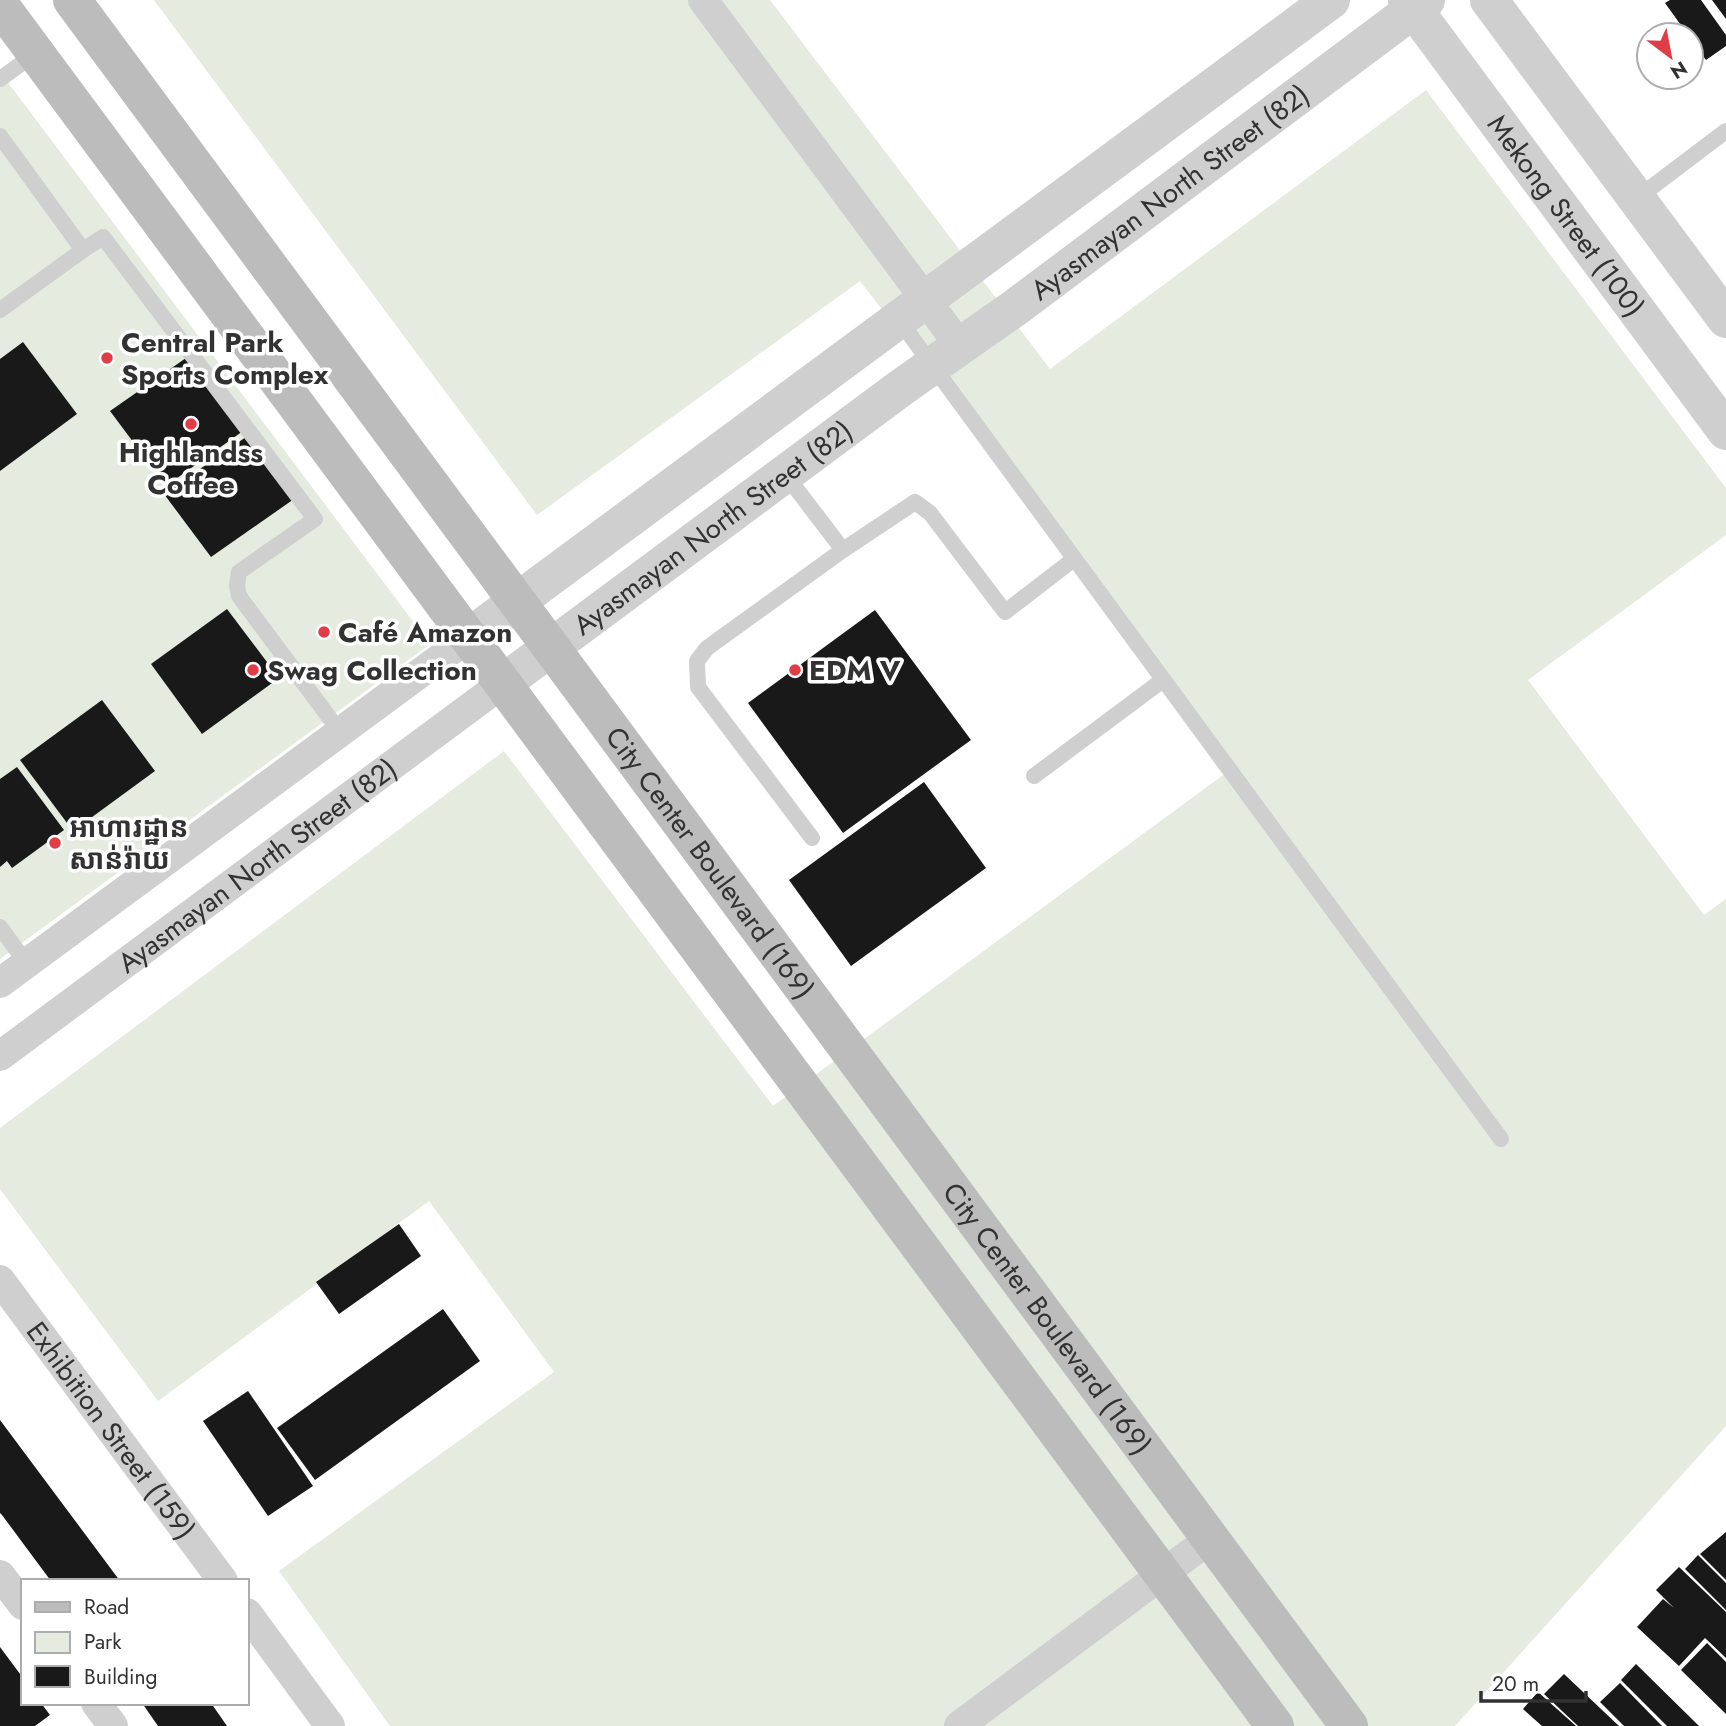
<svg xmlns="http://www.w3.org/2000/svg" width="1726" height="1726" viewBox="0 0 1726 1726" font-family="Jost,'Noto Sans Khmer',sans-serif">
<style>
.green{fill:#e5ebde}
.building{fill:#191919}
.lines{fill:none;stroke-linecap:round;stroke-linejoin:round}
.service{stroke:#cfcfcf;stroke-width:16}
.minor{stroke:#cfcfcf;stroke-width:30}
.tertiary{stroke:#cfcfcf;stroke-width:38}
.secondary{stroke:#bcbcbc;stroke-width:38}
.poi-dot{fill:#e03d47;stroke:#fff;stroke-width:2.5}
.labels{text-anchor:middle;stroke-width:7;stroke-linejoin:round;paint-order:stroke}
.street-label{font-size:28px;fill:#323232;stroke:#fff}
.poi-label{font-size:28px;font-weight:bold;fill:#323232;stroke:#fff;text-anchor:start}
</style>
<rect width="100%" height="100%" fill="#fff"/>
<!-- green -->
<g class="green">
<polygon points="154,0 770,0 1050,369 1426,90 1726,488 1726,535 1528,680 1704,915 1726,899 1726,1426 1455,1726 390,1726 279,1571 554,1372 429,1201 158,1401 0,1189 0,1128 504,751 773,1106 1234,767 860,281 537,515"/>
<polygon points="0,72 430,644 0,959"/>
</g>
<!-- building -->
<g class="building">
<polygon points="1670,0 1701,0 1726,35 1726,46 1706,60 1691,40 1691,35 1688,35 1665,3"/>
<polygon points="1712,0 1726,0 1726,19"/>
<polygon points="23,342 77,414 0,471 0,359"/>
<polygon points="186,358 243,431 166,486 110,411"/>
<polygon points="246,437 294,499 211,557 164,494"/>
<polygon points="227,609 279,678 202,734 151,664"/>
<polygon points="875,610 971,740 843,833 748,703"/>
<polygon points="102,700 155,771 73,831 20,760"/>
<polygon points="17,767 64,830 12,868 7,861 0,867 0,779"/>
<polygon points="924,782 986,868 851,966 789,880"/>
<polygon points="399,1224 421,1256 339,1314 316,1282"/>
<polygon points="443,1309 480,1361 315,1480 277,1428"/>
<polygon points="248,1391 313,1486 268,1516 203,1421"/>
<polygon points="0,1420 85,1534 120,1581 51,1581 2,1515 0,1513"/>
<polygon points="1726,1532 1726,1580 1700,1554"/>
<polygon points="1698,1555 1726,1583 1726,1610 1685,1569"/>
<polygon points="1679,1567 1726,1612 1726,1658 1705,1638 1679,1666 1637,1627 1663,1599 1674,1608 1656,1590"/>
<polygon points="1707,1643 1726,1662 1726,1714 1681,1670"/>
<polygon points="0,1647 23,1678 23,1703 41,1703 50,1715 35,1726 0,1726"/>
<polygon points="1636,1664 1699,1726 1667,1726 1621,1680"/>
<polygon points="1564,1674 1619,1726 1578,1726 1544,1694"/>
<polygon points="1620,1683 1662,1726 1624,1726 1600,1702"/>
<polygon points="1538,1692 1576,1726 1542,1726 1523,1709"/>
<polygon points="142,1703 211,1703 227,1726 158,1726"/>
</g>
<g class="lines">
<!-- service -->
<g class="service">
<polyline points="0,79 36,53"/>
<polyline points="0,136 83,250 0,310"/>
<polyline points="1636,199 1726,131"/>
<polyline points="83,250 103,237 315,519 239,572 237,586 239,596 340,732"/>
<polyline points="899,320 1501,1139"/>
<polyline points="785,474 843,550 707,648 697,661 698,687 812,838"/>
<polyline points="843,550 915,502 930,513 1005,612 1074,559"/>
<polyline points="1034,776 1163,680"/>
<polyline points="0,927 27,964"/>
</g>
<!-- minor -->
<g class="minor">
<polyline points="703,0 960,346"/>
<polyline points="0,983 469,637"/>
<path id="s1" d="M0,1056l503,-373"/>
<path id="s2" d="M0,1280l223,301"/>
<polyline points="0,1575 23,1605"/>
<polyline points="247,1613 330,1726"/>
<polyline points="96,1703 113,1726"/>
<polyline points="959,1726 1211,1538"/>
</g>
<!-- tertiary -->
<g class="tertiary">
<path id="s3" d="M1407,0l319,431"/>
<polyline points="1489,0 1726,319"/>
<polyline points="469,637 1331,0"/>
<path id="s4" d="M503,683l399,-296 114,-80 410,-307"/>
</g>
<!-- secondary -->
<g class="secondary">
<path id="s5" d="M72,0l1277,1726"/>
<polyline points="0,5 1275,1726"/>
</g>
</g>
<!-- markers -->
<g class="poi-dot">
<circle cx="107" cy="358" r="7"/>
<circle cx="191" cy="424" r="7"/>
<circle cx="324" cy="632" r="7"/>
<circle cx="253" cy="670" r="7"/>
<circle cx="795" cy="670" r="7"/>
<circle cx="55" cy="843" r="7"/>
</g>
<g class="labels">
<!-- street labels -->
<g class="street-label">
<text dy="10" stroke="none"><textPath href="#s4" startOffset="828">Ayasmayan North Street (82)</textPath></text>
<text dy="10" stroke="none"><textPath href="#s3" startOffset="268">Mekong Street (100)</textPath></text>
<text dy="10" stroke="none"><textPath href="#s4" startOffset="261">Ayasmayan North Street (82)</textPath></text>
<text dy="10" stroke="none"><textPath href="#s5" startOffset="1073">City Center Boulevard (169)</textPath></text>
<text dy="10" stroke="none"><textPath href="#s1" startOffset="320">Ayasmayan North Street (82)</textPath></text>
<text dy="10" stroke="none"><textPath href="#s5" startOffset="1640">City Center Boulevard (169)</textPath></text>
<text dy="10" stroke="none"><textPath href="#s2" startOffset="187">Exhibition Street (159)</textPath></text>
</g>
<!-- poi labels -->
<g class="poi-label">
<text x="121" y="352">Central Park<tspan x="121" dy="32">Sports Complex</tspan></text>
<text x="191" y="462" text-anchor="middle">Highlandss<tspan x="191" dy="32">Coffee</tspan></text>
<text x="338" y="642">Café Amazon</text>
<text x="267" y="680">Swag Collection</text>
<text x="809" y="680">EDM V</text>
<text x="69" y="837">អាហារដ្ឋាន<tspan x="69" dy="32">សាន់រ៉ាយ</tspan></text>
</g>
</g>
<!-- legend -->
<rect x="21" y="1579" width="228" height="126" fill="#ffffff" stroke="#adadad" stroke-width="2"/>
<rect x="35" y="1602" width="35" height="10" fill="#bcbcbc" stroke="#adadad" stroke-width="2"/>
<text x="84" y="1614" font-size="21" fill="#323232">Road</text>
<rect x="35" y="1632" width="35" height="21" fill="#e5ebde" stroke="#adadad" stroke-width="2"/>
<text x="84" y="1649" font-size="21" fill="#323232">Park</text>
<rect x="35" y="1666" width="35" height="21" fill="#191919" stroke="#adadad" stroke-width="2"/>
<text x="84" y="1684" font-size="21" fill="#323232">Building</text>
<!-- north arrow -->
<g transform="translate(1670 56) rotate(148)"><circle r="33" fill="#ffffff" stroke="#adadad" stroke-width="2"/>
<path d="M0-5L12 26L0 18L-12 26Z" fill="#e03d47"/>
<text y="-10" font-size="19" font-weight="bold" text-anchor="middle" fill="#323232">N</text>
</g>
<!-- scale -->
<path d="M1481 1691v10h105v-10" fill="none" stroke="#323232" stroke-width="3.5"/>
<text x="1492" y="1691" font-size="21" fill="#323232" stroke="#ffffff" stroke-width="5" paint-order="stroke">20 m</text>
</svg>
